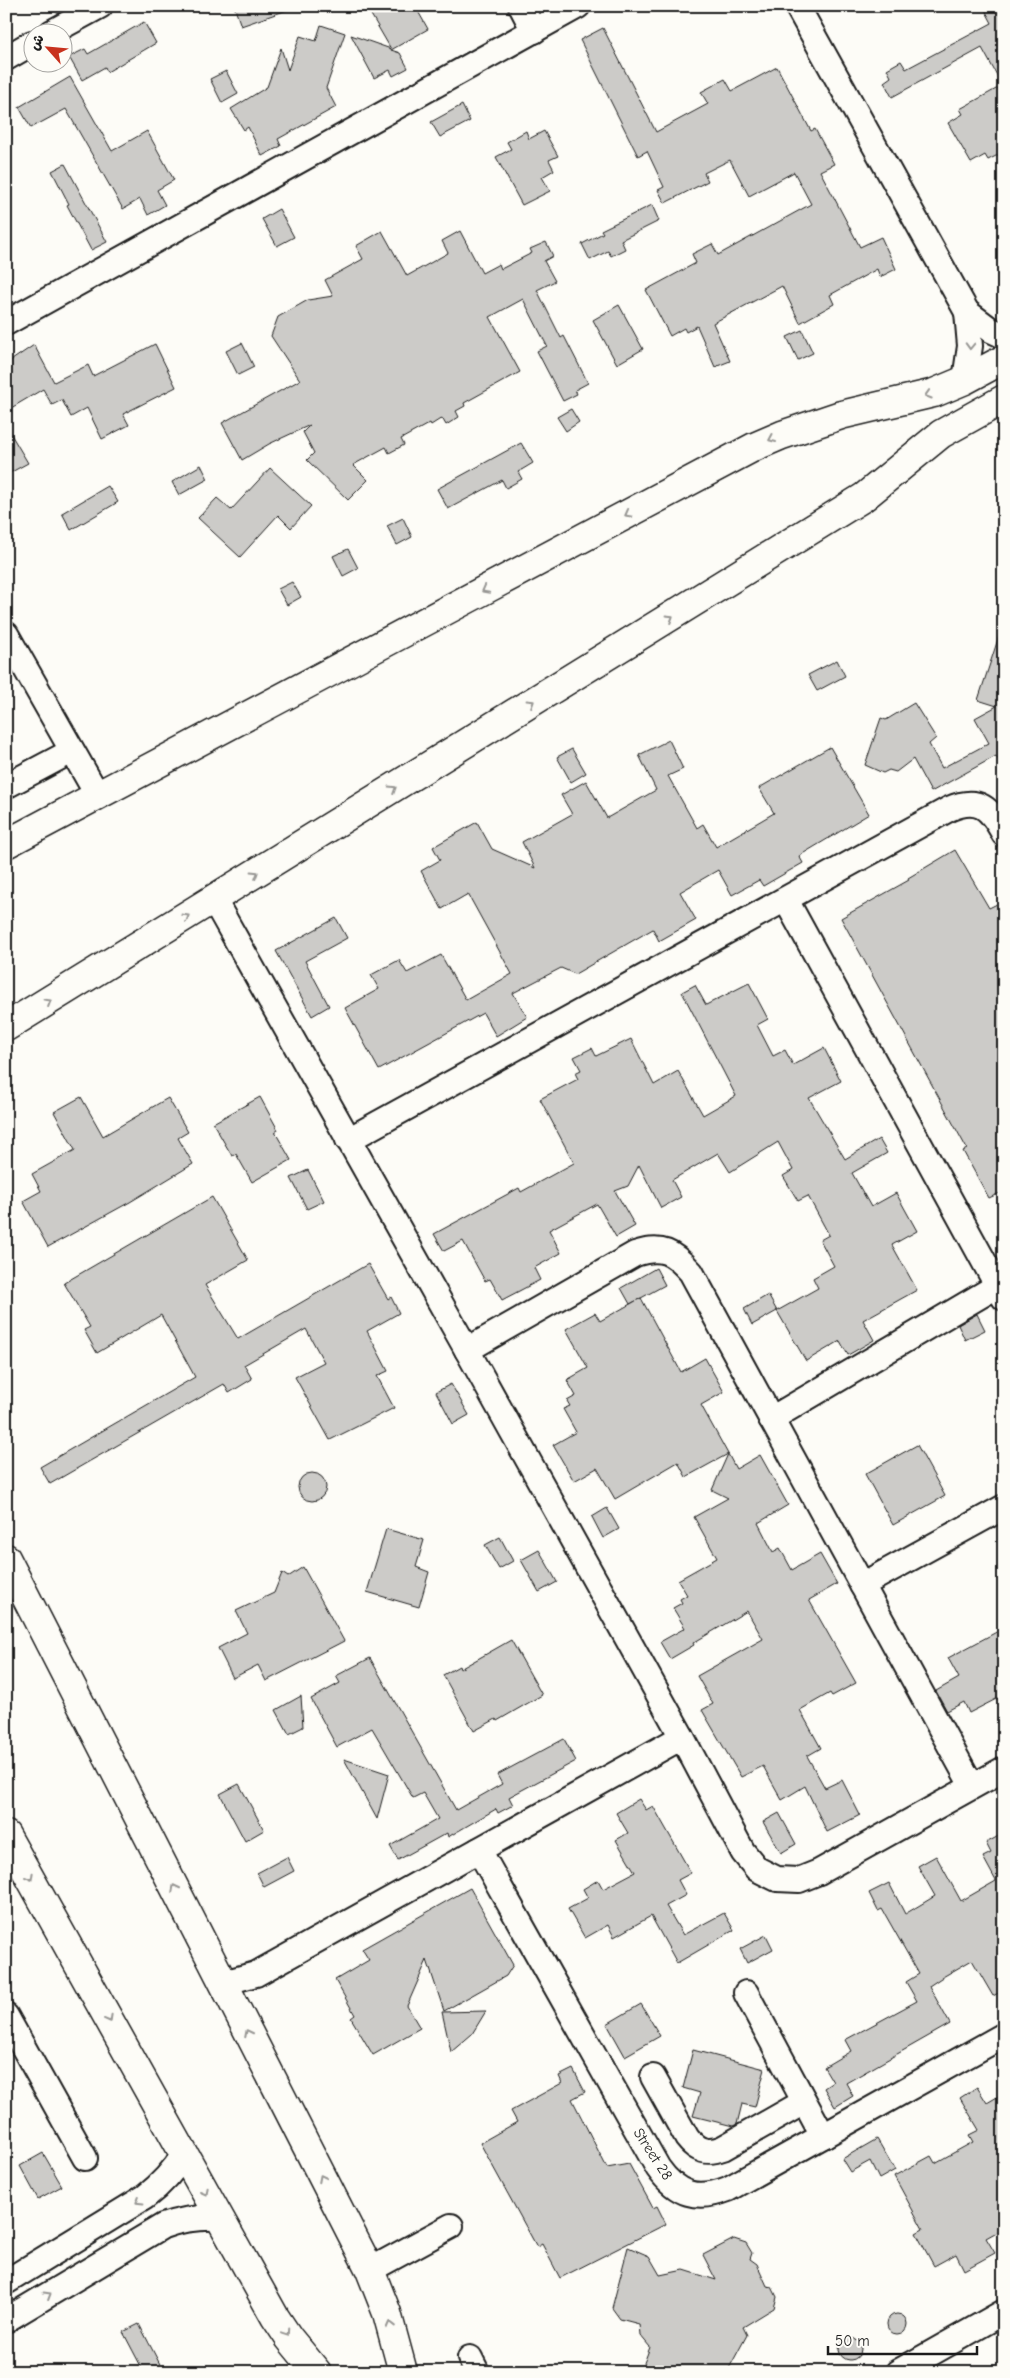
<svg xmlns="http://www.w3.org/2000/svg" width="1010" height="2378" viewBox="0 0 1010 2378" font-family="'Comic Neue','Playpen Sans Arabic',sans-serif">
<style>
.building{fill:#cccbc8;stroke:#1c1c1c}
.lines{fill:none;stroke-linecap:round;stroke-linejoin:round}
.minor-casing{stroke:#1c1c1c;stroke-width:28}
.major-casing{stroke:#1c1c1c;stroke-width:31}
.minor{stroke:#fdfcf7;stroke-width:24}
.major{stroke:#fdfcf7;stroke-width:28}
.oneway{stroke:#989794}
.labels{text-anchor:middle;stroke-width:4;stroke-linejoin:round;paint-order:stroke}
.street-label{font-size:15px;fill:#1c1c1c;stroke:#fdfcf7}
</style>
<rect width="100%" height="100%" fill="#fdfcf7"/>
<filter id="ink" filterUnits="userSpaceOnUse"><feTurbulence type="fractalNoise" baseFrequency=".02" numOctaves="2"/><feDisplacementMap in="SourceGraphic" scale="10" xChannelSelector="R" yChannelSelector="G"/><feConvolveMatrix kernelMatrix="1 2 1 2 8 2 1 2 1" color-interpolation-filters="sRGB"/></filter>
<g filter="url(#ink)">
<!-- building -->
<g class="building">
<polygon points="234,6 289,6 290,9 241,26"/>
<polygon points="366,6 415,6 428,29 391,50 400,53 408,68 393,76 390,70 374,78 351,35 391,49"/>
<polygon points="983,6 1004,6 1004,88 982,48 892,97 884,82 891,77 887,69 901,61 906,69 992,23"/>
<polygon points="144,22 156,43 107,72 105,67 82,80 69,57 85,49 88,54"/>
<polygon points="321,25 345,33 326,88 336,107 278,139 281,146 262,156 248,127 244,130 231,109 267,87 281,48 288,70 300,36 316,41"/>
<polygon points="603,28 656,132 708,104 701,92 725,79 732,91 777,67 811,131 815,129 834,164 820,171 860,247 881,237 896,269 880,277 877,269 830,295 834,304 800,323 782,286 713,323 730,361 715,367 697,326 686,332 684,328 670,336 646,290 696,263 692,254 712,244 718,255 811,204 794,172 749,196 730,160 704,173 708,181 665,203 658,190 664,187 647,151 638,156 580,40"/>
<polygon points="226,71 238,94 222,103 210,79"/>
<polygon points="70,77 112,151 147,131 174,180 157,190 165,205 148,215 140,199 123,209 66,109 31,128 19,107"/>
<polygon points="998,88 1004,99 1004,152 988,160 985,155 971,163 948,123 963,114 960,109"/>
<polygon points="462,105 470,121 440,137 431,122"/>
<polygon points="526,131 529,139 544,131 558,156 549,160 554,170 542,177 550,191 522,205 496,157 511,149 507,142"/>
<polygon points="65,164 107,242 91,250 67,205 69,204 52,171"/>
<polygon points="652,205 659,221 621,240 625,249 611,256 608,251 590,260 582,244 603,233 601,230"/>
<polygon points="279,209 294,237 277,246 262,219"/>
<polygon points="382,231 407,276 448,253 442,241 460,231 482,273 499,264 501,269 532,253 530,249 546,242 553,256 544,261 555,281 537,290 561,338 564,336 588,383 575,390 577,394 563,401 537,351 547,346 523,299 490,317 520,372 464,403 465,406 456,411 459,417 446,425 442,418 431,425 430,423 401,439 404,445 389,453 386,447 353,465 368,480 348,500 307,460 314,453 303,432 310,425 269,444 242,460 222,423 300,380 271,336 278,317 308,300 333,296 325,280 363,259 356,246"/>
<polygon points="619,305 643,349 617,364 593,320"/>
<polygon points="802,330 813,353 798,360 787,337"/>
<polygon points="242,343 254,367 238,375 226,351"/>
<polygon points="155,344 176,387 123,414 129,425 102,439 87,408 71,417 62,400 52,405 43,389 6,411 6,364 34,345 54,382 88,365 93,376"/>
<polygon points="571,409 579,422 566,431 557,417"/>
<polygon points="6,426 28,463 6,475"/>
<polygon points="521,443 533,463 518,472 522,479 506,488 502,480 448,509 437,489"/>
<polygon points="201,465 208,479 179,495 172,482"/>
<polygon points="270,468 311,506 291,528 278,515 240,557 198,518 217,498 231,510"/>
<polygon points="108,486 118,502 71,530 62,513"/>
<polygon points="403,518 412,537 397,545 387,526"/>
<polygon points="348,549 358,568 343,576 333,556"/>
<polygon points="292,582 301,597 287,605 278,589"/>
<polygon points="1001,630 1004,630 1004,770 996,756 931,792 913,759 896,772 889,770 883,773 865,765 881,718 886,720 914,703 936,738 929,744 942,768 989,743 975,718 997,706 978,700"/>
<polygon points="837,660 845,676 817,691 808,675"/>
<polygon points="669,740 683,769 668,776 697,828 703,824 716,847 774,813 759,788 830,747 869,814 799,856 803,863 763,886 759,880 732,895 718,870 680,892 696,920 659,941 653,929 575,974 561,968 513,993 527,1017 496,1036 483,1013 379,1070 345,1008 379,989 371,975 399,960 407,973 441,955 466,1000 512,974 468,894 442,909 421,871 440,860 433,847 477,822 492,849 535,868 522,842 572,814 561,795 586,781 607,818 656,790 639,755"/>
<polygon points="572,749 586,773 571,782 557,757"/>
<polygon points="955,850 989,908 999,903 1004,911 1004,1191 989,1198 963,1151 967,1149 841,918 909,880 908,878"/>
<polygon points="336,918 347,938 305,961 329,1006 312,1016 276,951"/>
<polygon points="749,983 768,1019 757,1025 773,1056 785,1050 793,1065 824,1048 841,1081 809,1098 845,1159 879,1139 887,1153 852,1173 871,1207 896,1193 917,1231 892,1245 917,1290 863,1320 874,1340 848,1355 840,1341 806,1361 777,1311 818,1288 813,1278 834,1266 820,1240 829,1235 808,1196 798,1201 783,1176 793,1170 778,1142 730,1172 718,1153 672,1180 681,1197 661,1208 639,1165 628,1186 615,1191 635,1226 616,1237 597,1204 549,1230 561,1253 534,1268 540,1280 502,1300 490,1279 485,1281 463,1241 444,1251 434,1234 519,1188 521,1192 574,1163 540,1099 578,1079 575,1073 581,1070 574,1057 592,1048 596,1056 631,1039 654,1085 678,1071 703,1115 736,1096 682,992 695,985 706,1005"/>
<polygon points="81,1097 103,1136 168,1098 188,1132 178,1138 193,1164 130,1202 48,1247 23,1201 41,1191 32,1174 75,1150 54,1112"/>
<polygon points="260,1097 278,1130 275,1132 291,1160 252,1182 236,1154 232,1156 213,1123"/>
<polygon points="308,1170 324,1201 307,1209 291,1178"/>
<polygon points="212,1197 248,1260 205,1285 238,1339 368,1264 388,1299 391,1297 399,1313 367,1331 388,1371 377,1376 394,1408 330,1440 295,1377 324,1362 306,1329 244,1365 252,1379 229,1393 224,1384 50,1484 40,1467 195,1377 161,1315 97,1353 84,1330 90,1327 64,1283"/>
<polygon points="656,1268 665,1285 630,1304 621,1288"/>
<polygon points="768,1295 777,1311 752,1325 744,1309"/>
<polygon points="641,1298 681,1372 705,1358 724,1392 701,1405 728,1454 686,1477 678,1462 615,1499 597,1468 574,1481 553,1445 576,1432 563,1409 570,1406 567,1401 576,1396 567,1380 588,1368 566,1329 595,1313 600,1321"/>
<polygon points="977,1314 985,1330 965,1340 958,1325"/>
<polygon points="451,1384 469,1415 453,1424 436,1392"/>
<polygon points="917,1445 945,1496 893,1525 865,1474"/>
<polygon points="728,1454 736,1469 760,1455 788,1505 758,1523 773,1552 780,1548 792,1570 820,1554 837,1584 809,1600 856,1683 832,1696 830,1693 800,1710 821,1748 807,1756 825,1788 842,1780 860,1815 827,1832 805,1786 782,1800 763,1766 741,1777 702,1710 713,1704 697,1676 763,1639 747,1611 693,1643 694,1645 670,1659 660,1642 685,1628 673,1608 682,1603 680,1599 687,1595 678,1580 717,1558 694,1517 728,1498 712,1490"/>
<circle cx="312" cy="1487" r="14"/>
<polygon points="607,1508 619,1529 603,1538 592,1517"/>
<polygon points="386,1529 424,1540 416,1567 429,1572 419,1607 367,1592"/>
<polygon points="500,1537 513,1561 499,1569 485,1545"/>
<polygon points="539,1550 557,1582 539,1592 521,1560"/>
<polygon points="303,1567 344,1641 266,1681 258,1665 233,1678 218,1648 247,1633 236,1611 274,1593 282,1573 288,1577"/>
<polygon points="1004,1628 1004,1695 969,1713 964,1702 947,1711 936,1691 959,1678 948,1658"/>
<polygon points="511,1640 542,1695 497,1721 496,1719 474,1731 443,1675 459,1666 460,1669"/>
<polygon points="370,1658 456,1810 502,1784 497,1775 564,1739 576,1761 509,1797 513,1805 498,1813 496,1809 448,1837 447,1833 398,1860 390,1846 438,1819 423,1793 413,1798 372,1728 337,1747 311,1699 340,1683 336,1676"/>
<polygon points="301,1696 303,1727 289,1734 276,1710"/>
<polygon points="344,1759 389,1774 377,1819"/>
<polygon points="239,1784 264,1830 245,1841 220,1794"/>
<polygon points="639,1799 646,1810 653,1806 691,1873 678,1880 686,1895 666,1906 683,1935 724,1913 734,1930 677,1963 651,1916 614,1937 608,1925 585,1938 568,1909 588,1898 583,1889 598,1880 603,1889 635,1872 616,1840 628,1833 616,1813"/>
<polygon points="779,1813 796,1844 781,1853 763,1822"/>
<polygon points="1004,1833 1004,1990 993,1996 972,1960 941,1978 929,1986 950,2024 846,2083 853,2096 835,2107 824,2088 833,2082 824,2067 851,2051 845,2040 917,2001 906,1982 919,1974 882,1909 878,1911 869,1893 889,1883 905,1914 935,1896 918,1866 936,1856 961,1901 996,1881 983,1857 991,1853 986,1843"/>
<polygon points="287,1857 294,1871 264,1887 257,1873"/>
<polygon points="470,1888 513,1965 506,1976 444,2011 427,1960 407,2006 420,2028 373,2055 351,2018 355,2015 335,1980 369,1960 362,1949"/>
<polygon points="766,1935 773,1949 747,1963 740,1949"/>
<polygon points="641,2004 660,2036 625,2056 607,2024"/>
<polygon points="486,2011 472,2034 451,2052 442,2012"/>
<polygon points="693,2050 765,2069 755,2107 742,2104 737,2124 733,2126 693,2116 700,2093 683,2088"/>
<polygon points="573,2069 585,2092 572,2099 607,2168 629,2164 653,2208 657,2206 666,2224 560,2278 542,2244 537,2247 480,2143 517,2122 511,2111 562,2083 559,2076"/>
<polygon points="977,2087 987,2103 1004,2093 1004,2228 986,2238 995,2253 964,2270 956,2254 934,2266 916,2233 923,2229 894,2176 931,2156 935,2163 973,2142 969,2135 979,2130 960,2098"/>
<polygon points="877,2139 895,2170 879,2179 870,2161 850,2172 842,2159"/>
<polygon points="43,2153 62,2186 38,2199 20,2166"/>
<polygon points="734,2239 746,2243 752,2253 750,2259 757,2264 767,2286 772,2287 777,2297 774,2308 743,2327 747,2335 727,2372 648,2372 644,2363 650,2347 640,2335 639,2324 620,2319 612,2308 628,2247 649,2256 660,2275 684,2270 716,2280 703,2255"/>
<circle cx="897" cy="2324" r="10"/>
<polygon points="139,2324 164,2372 144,2372 123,2332"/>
<circle cx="850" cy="2349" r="11"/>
</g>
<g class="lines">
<defs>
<g id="minor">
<polyline points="521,6 534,31"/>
<polyline points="797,6 967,312 991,330 1004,336"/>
<polyline points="52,32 100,6"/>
<polyline points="6,58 32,43"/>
<polyline points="6,323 578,6"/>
<polyline points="965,380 970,346 967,312"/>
<polyline points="6,634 98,796"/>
<polyline points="6,786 72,751"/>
<polyline points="214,900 467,1350 682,1737 743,1852 757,1869 777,1879 799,1880 819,1872 1004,1769"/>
<polyline points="786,900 1004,1298"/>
<path d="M348,1140l601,-331c30,-13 41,-1 55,25"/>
<path d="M467,1350l168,-96c27,-9 38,-2 56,18l281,514"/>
<polyline points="771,1419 997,1286"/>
<polyline points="862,1585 1004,1507"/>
<path d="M479,1850l179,318c19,27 39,33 70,21l276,-154"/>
<polyline points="223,1983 256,1974 682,1737"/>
<polyline points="746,1993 823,2136"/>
<polyline points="6,2016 85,2158"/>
<path d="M653,2077l34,61c10,13 20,16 36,10l81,-46"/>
<polyline points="370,2270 451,2226"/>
<path d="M6,2282l139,-85c17,-13 28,-25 39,-43"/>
<path d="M6,2320l157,-94c19,-7 36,-9 57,-8"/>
<polyline points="470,2358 477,2372"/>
<polyline points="898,2372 1004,2312"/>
</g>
<g id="major">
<polyline points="6,844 754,447 782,435 841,415 934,393 965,380 1004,359"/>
<polyline points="6,1027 864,497 941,434 1004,399"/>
<polyline points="6,1558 370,2270 387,2313 403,2372"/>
<polyline points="6,1835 275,2317 289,2338 317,2372"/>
</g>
</defs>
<!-- minor casing -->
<use href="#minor" class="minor-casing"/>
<!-- major casing -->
<use href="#major" class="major-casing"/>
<!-- minor -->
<use href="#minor" class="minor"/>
<!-- major -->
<use href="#major" class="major"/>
</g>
<!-- one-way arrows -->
<defs><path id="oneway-chevron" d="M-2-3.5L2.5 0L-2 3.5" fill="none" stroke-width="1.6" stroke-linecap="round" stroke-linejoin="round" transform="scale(1.25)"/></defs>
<g class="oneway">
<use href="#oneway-chevron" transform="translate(970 346) rotate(92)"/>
<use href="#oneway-chevron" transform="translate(928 395) rotate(163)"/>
<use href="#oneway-chevron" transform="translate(772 439) rotate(156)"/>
<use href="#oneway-chevron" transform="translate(628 514) rotate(152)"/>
<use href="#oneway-chevron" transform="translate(485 590) rotate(152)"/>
<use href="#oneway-chevron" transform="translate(670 618) rotate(-32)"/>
<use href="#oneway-chevron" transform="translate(531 703) rotate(-32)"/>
<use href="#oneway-chevron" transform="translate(393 789) rotate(-32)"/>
<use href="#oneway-chevron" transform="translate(255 874) rotate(-32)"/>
<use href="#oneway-chevron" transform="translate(186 917) rotate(-31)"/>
<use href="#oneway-chevron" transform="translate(48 1002) rotate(-31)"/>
<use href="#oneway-chevron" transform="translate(30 1877) rotate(61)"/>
<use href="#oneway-chevron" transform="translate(175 1888) rotate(-117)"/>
<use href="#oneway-chevron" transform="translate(109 2019) rotate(61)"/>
<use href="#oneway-chevron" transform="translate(248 2033) rotate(-117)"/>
<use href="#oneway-chevron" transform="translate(322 2178) rotate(-117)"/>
<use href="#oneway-chevron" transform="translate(205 2192) rotate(61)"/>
<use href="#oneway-chevron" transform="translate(139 2201) rotate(148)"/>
<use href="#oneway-chevron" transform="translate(48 2295) rotate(-31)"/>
<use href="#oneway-chevron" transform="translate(390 2325) rotate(-104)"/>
<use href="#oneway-chevron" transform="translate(286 2333) rotate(56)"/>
</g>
</g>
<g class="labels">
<!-- street labels -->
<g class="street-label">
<text transform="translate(653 2154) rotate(57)" y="5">Street 28</text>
</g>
</g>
<!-- margin -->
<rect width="1010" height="2378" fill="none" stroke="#fdfcf7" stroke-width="25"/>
<rect x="12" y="12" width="985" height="2353" fill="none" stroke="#1c1c1c" stroke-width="2" filter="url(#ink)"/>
<!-- north arrow -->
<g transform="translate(48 48) rotate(297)"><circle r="24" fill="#fdfcf7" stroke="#a3a29f"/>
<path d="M0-4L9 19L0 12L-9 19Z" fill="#c8321e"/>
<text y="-8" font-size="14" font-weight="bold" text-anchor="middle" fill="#1c1c1c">ش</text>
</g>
<!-- scale -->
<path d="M828 2346v8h149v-8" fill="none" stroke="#1c1c1c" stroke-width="2.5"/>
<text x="835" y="2346" font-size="15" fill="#1c1c1c" stroke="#fdfcf7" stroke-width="4" paint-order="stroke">50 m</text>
</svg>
